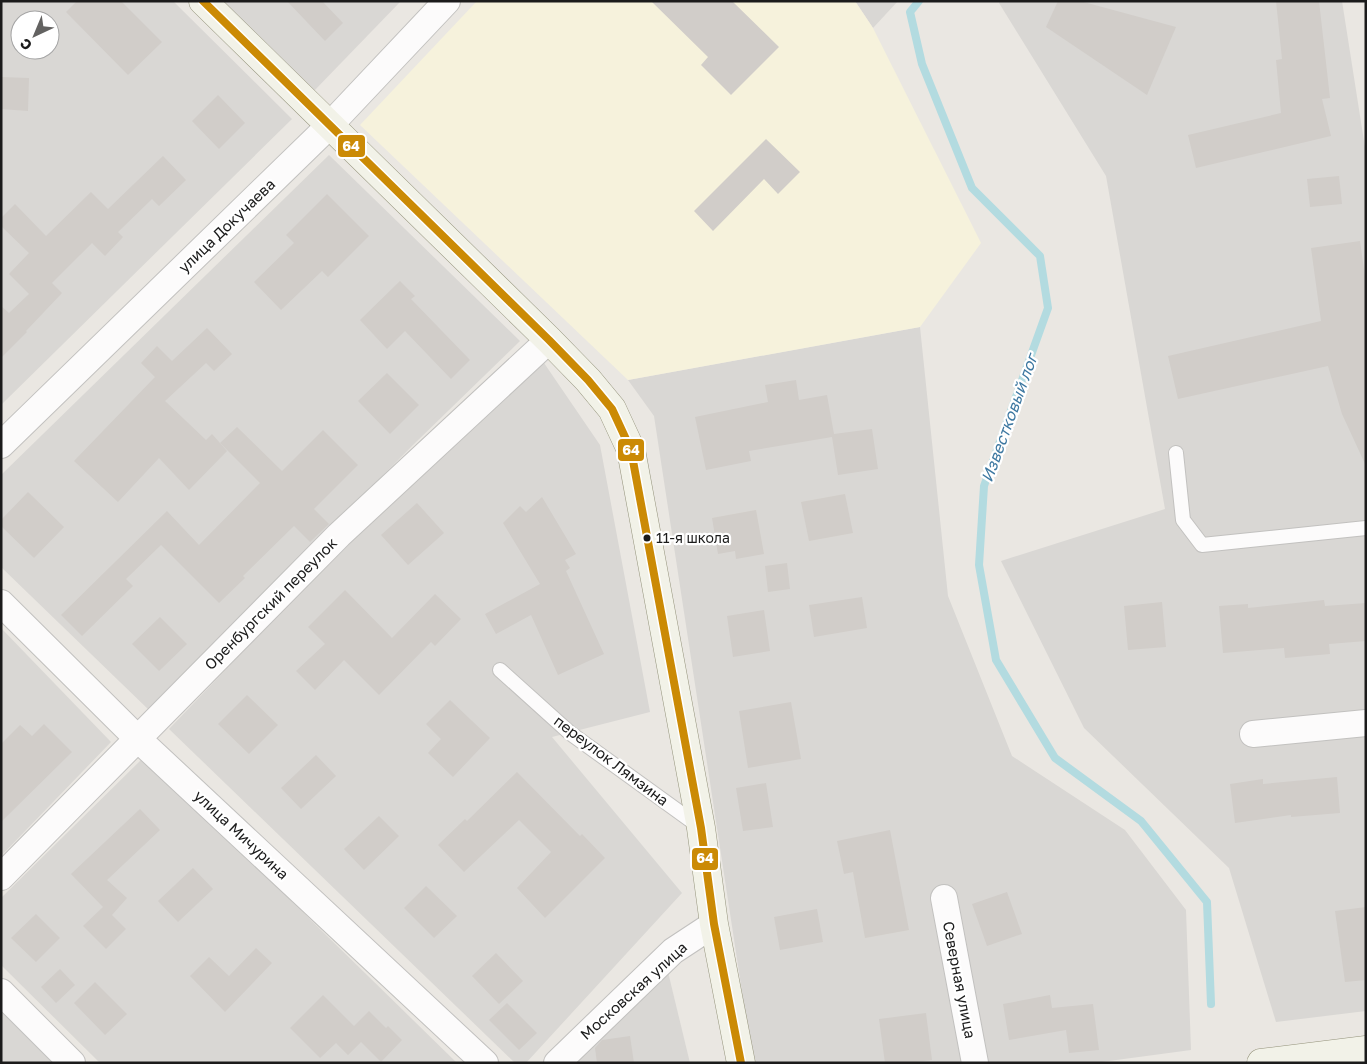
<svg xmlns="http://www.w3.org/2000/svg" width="1367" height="1064" viewBox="0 0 1367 1064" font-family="'Golos Text',sans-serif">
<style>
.residential{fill:#d9d7d4;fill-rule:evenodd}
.education{fill:#f6f2dc}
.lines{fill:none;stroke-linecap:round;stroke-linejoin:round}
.stream{stroke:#b3dbe0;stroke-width:8}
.building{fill:#d1cdc9}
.lane-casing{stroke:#c2c1bf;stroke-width:16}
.street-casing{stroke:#c2c1bf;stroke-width:28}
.secondary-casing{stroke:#94937b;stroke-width:29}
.lane{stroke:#fcfbfb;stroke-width:14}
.street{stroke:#fcfbfb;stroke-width:26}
.secondary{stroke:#f2f2e8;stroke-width:28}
.bus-1-casing{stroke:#fff;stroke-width:11}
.bus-1{stroke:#cb8a05;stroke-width:8}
.bus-dot{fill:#1b1b1b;stroke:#fff;stroke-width:2}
.labels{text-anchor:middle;stroke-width:4.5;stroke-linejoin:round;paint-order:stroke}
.bus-label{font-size:14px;fill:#1b1b1b;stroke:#fff;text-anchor:start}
.street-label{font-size:15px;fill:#1b1b1b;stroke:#fff}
.water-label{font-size:16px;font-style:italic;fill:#3d78a1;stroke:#fff}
.line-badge{stroke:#fff;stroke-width:2}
.badge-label{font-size:14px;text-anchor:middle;font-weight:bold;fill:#fff}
</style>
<rect width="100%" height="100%" fill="#eae7e2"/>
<!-- residential -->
<g class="residential">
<path d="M1,1h172l119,118 -291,286zM20,20h30v30h-30z"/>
<polygon points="222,1 401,1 313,92"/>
<polygon points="855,1 898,1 873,28"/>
<polygon points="1000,1 1342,1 1366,154 1366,1011 1276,1022 1229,868 1084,728 1001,561 1165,509 1106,176 999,3"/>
<polygon points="329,155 520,341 413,445 150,711 1,567 1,475"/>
<polygon points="920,327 948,596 1012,756 1125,830 1186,910 1191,1050 1094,1063 757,1063 752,1057 654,416 628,380"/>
<polygon points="544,363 600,445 650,712 552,737 682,893 526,1063 515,1063 169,729 345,545"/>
<polygon points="1,628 111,742 1,856"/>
<polygon points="144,757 457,1063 100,1063 1,965 1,898"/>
<polygon points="668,972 690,1063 569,1063"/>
<polygon points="1,1002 63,1063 1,1063"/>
</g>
<!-- education -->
<polygon class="education" points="477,1 855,1 873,28 981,243 920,327 628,380 360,125"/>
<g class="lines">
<!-- stream -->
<polyline class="stream" points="919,1 910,12 922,64 972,188 1040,256 1048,308 984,486 979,565 996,660 1055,758 1141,821 1207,902 1211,1004"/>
</g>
<!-- building -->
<g class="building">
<polygon points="77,1 121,1 162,42 128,75 66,12"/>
<polygon points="287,1 322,1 343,23 325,41"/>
<polygon points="651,1 732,1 779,47 731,95 701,65 708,57"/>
<polygon points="1058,1 1080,1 1176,27 1147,95 1046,27"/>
<polygon points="1276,1 1319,1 1330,98 1322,99 1331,136 1196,168 1188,135 1281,113 1276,60 1282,59"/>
<polygon points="1,77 29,78 28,111 1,109"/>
<polygon points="218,95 245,123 219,149 192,121"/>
<polygon points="766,139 800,172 778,194 764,179 713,231 694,211"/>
<polygon points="163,156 186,180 159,206 152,199 118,232 123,237 105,256 92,243 52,283 62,293 26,331 27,332 1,358 1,306 9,313 29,294 9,274 29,253 1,226 1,218 15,204 46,236 91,192 108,209"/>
<polygon points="1339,176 1342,204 1310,207 1307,179"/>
<polygon points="327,194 369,236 328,277 322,271 281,310 254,282 294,243 286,235"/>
<polygon points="1360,241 1366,284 1366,466 1342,414 1328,366 1178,399 1168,356 1321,321 1311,248"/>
<polygon points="400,281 415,296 411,299 470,360 451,379 405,331 387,349 360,320"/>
<polygon points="207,328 232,354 214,371 206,363 165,401 206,440 212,434 227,451 189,490 159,458 118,502 74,461 155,377 141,363 157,346 172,361"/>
<polygon points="387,373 419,405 390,434 358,401"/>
<polygon points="796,380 799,400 827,395 834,434 872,429 878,469 838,475 832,437 749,451 751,461 706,470 695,417 768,402 765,385"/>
<polygon points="237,427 282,471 323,430 358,465 314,509 329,524 310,542 294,526 243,576 245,578 219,603 161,545 126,579 133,586 82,636 61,615 167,511 199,545 260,483 220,443"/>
<polygon points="28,492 64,527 34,558 1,526 1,520"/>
<polygon points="845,494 853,533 809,541 801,502"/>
<polygon points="542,497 576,554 565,560 570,568 566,571 604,654 558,675 531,615 496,634 485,614 540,584 503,523 520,506 526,512"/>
<polygon points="417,503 444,533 408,565 381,535"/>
<polygon points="756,510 764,554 736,559 735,551 718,554 712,518"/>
<polygon points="787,563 790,589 768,592 765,566"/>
<polygon points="345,590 392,638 435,594 461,619 435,646 431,642 379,695 344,660 315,690 296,671 325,644 308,627"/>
<polygon points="862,597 867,628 814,637 809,605"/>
<polygon points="1324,600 1325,606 1366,603 1366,641 1329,644 1330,654 1285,658 1284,648 1223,653 1219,606 1248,604 1248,608"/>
<polygon points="1162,602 1166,647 1128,650 1124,606"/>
<polygon points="764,610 770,651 733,657 727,616"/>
<polygon points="160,617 187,644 159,671 132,644"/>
<polygon points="247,695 278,725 249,754 218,724"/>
<polygon points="450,700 490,738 453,777 428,753 441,739 426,724"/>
<polygon points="791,702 801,759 748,768 739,711"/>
<polygon points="44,724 72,752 1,822 1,744 20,725 32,736"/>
<polygon points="316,755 336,776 301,809 281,788"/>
<polygon points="517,772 580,836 582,834 605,858 545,918 517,888 551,852 519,820 464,872 438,845 465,819 467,821"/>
<polygon points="1337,777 1340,813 1291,817 1291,815 1235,823 1230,784 1263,779 1263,784"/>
<polygon points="766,783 773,827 743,831 736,788"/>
<polygon points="140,809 160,830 107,880 127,898 112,915 126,929 106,949 83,926 103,907 71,874"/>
<polygon points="379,816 399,836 364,870 344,849"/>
<polygon points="890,830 909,930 865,938 853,872 844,874 837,841"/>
<polygon points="193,868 213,889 178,922 158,901"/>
<polygon points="426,886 457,916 434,938 404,908"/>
<polygon points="1007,892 1022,934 987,946 972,904"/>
<polygon points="1366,907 1366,980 1345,982 1335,911"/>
<polygon points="817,909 823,942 780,950 774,917"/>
<polygon points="36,914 60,938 36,962 11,938"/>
<polygon points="256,948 272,963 225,1012 190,976 209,957 229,976"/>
<polygon points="496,953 523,981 499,1004 472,976"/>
<polygon points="60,969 75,985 56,1003 41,987"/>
<polygon points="95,982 127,1014 105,1035 74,1003"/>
<polygon points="323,995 354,1026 369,1011 386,1028 388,1026 402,1040 381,1062 361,1042 348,1055 336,1043 320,1058 290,1028"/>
<polygon points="1050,995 1052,1008 1093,1004 1099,1050 1069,1053 1066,1030 1009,1040 1003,1004"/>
<polygon points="507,1003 537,1033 519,1050 489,1020"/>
<polygon points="926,1013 932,1060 908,1063 885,1063 879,1019"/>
<polygon points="630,1036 634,1063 597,1063 595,1048 602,1040"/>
</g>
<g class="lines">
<defs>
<g id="lane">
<polyline points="1176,453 1183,520 1202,545 1366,528"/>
<polyline points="500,670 570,733 700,827"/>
</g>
<g id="street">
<polyline points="1,445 329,126 447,1"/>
<polyline points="1,603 138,739 485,1063"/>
<polyline points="1253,734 1366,723"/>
<polyline points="1,877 339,535 549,340"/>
<polyline points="944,898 975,1063"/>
<polyline points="1,992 72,1063"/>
<polyline points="557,1063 673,951 714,924"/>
</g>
<g id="secondary">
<polyline points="203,1 549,340 588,380 612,409 631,450 701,828 714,924 741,1063"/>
<polyline points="1261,1063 1366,1050"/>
</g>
</defs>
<!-- lane casing -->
<use href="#lane" class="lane-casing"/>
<!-- street casing -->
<use href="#street" class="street-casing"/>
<!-- secondary casing -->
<use href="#secondary" class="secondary-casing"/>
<!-- lane -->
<use href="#lane" class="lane"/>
<!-- street -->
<use href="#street" class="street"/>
<!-- secondary -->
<use href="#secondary" class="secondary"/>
<defs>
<polyline id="bus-1" points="203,1 549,340 588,380 612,409 631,450 701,828 714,924 741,1063"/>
</defs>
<!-- bus-1 casing -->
<use href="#bus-1" class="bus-1-casing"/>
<!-- bus-1 -->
<use href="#bus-1" class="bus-1"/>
</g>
<!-- markers -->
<circle class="bus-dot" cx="647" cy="538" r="4.5"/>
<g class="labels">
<!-- bus labels -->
<g class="bus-label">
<text x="656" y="543">11-я школа</text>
</g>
<!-- street labels -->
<g class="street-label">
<text transform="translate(227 226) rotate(-44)" y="5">улица Докучаева</text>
<text transform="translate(271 604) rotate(-45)" y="5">Оренбургский переулок</text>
<text transform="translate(611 761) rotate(37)" y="5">переулок Лямзина</text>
<text transform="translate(241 835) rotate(43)" y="5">улица Мичурина</text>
<text transform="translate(959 980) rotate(79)" y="5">Северная улица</text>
<text transform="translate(634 991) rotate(-42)" y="5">Московская улица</text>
</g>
<!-- water labels -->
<g class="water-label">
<text transform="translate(1009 418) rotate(-70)" y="6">Известковый лог</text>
</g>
</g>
<g class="line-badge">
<rect x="337" y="134" width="29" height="24" rx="5" fill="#cb8a05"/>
<rect x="617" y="438" width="28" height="24" rx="5" fill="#cb8a05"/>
<rect x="691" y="847" width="28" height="24" rx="5" fill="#cb8a05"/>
</g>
<g class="badge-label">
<text x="351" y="151">64</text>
<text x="631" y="455">64</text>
<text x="705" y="863">64</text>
</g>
<!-- border -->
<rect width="1367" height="1064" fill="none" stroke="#1b1b1b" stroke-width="5"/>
<!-- north arrow -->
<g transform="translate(35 35) rotate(224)"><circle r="24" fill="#ffffff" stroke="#a4a4a4"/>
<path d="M0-4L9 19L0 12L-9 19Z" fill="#636261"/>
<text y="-8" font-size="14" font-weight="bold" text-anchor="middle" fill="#1b1b1b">С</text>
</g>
</svg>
